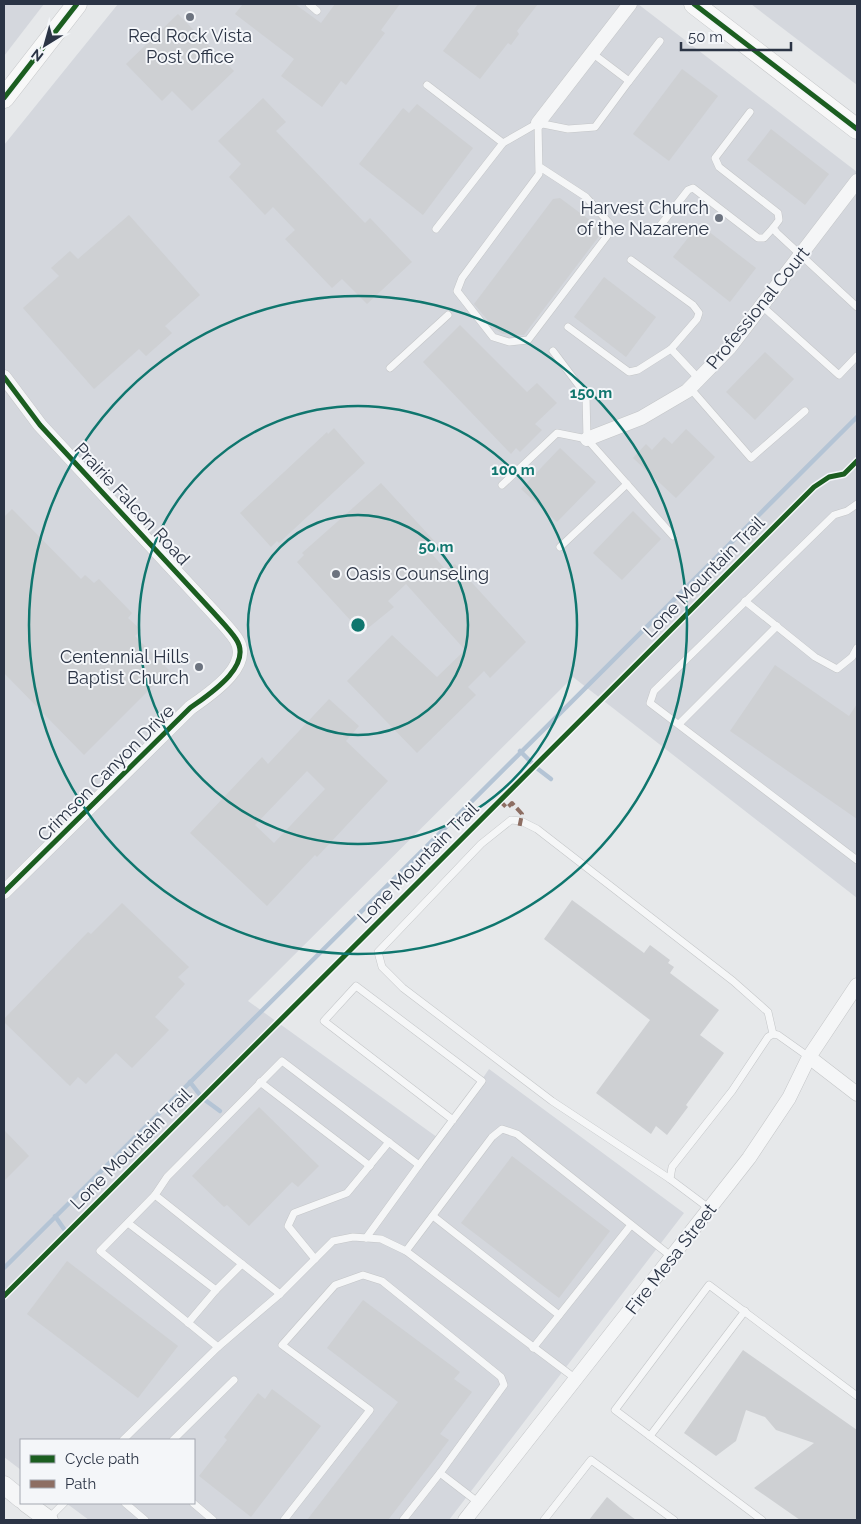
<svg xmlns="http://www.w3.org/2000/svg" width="861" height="1524" viewBox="0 0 861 1524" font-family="Raleway,sans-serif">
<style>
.built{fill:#d4d7dd}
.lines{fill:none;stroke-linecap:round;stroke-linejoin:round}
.stream{stroke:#b4c4d5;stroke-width:4.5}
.building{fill:#ced0d3;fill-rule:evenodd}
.service-casing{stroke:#c4c6c8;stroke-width:8}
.minor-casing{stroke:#c4c6c8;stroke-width:15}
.tertiary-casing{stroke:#c4c6c8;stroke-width:19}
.secondary-casing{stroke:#c4c6c8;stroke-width:21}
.service{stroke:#f5f6f7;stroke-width:7}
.minor{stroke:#f5f6f7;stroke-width:14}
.tertiary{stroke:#f5f6f7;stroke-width:18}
.secondary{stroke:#f8f8f8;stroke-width:20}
.quiet{stroke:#8d6e63;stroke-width:4;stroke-dasharray:8 4;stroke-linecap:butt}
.cycleway-casing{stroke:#f4f6f9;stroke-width:8}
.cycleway{stroke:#1b5e20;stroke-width:5}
.ring{fill:none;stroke:#0f766e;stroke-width:2.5}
.poi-dot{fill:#6c737f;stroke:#f4f6f9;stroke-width:2}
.labels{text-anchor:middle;stroke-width:4;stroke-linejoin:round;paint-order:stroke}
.poi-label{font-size:18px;fill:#2b3445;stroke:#f4f6f9;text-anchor:end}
.street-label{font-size:18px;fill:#2b3445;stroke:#f4f6f9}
.centre{fill:#0f766e;stroke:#f4f6f9;stroke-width:2.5}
.ring-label{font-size:15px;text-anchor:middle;font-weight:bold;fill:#0f766e;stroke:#f4f6f9;stroke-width:4;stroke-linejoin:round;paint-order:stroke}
</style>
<rect width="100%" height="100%" fill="#e6e8ea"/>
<!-- built -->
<g class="built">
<polygon points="4,4 44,4 4,56"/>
<polygon points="118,4 638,4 857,172 857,898 573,677 248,1001 441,1140 489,1069 684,1213 449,1520 89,1520 66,1503 194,1503 194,1440 21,1440 21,1470 4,1457 4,145"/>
<polygon points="751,4 857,4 857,85"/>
</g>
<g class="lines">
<!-- stream -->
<g class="stream">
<polyline points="520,751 533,764"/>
<polyline points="538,769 551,779"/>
<polyline points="190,1082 200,1095"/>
<polyline points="205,1100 220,1111"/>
<polyline points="55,1216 64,1229"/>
<polyline points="4,1268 857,417"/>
</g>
</g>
<!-- building -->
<g class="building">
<polygon points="243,4 295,4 321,23 335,4 400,4 381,30 385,33 346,85 341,81 322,107 281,76 294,59 235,14"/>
<polygon points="478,4 538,4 517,31 519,34 511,45 508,43 480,79 443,51"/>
<polygon points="178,14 234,71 192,111 172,91 162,101 126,64"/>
<polygon points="682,69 718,96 669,161 633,134"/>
<polygon points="263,98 286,122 276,131 365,223 370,218 412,262 367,304 342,279 332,288 285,239 295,230 273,207 265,215 229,177 241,164 218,141"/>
<polygon points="417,104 473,148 423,215 359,164 403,108 409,113"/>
<polygon points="771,129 829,174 805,205 747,160"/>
<polygon points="560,198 599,227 600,235 524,335 503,334 495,329 474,304 553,199"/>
<polygon points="129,215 200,295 165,326 172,333 146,356 139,349 94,389 23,308 59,276 51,268 70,251 78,259"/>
<polygon points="699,224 756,268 730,302 673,257"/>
<polygon points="604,277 656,317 626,357 574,317"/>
<polygon points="460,325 527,392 537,383 557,403 535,424 542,430 520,452 516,448 511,454 423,362"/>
<polygon points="765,352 794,379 755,420 726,392"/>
<polygon points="334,428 365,463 279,543 277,541 271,547 240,513 327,432 328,434"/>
<polygon points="686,429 715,457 676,498 633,458 646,444 652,450 664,437 672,444"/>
<polygon points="560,448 596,482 557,522 521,489"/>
<polygon points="381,483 439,546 431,553 446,570 455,564 526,642 490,678 484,671 468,687 476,695 417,753 347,681 392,635 437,677 465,650 406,584 388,601 394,607 362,633 297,562 304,555 302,553"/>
<polygon points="12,509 81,579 85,575 94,583 99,579 132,613 128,618 141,630 135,636 169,670 84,755 4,673 4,517"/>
<polygon points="633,511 661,539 622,580 593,553"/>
<polygon points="775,665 849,716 857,704 857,819 730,731"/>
<path d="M329,699l30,27 -13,15 42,40 -71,76 -2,-2 -48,51 -77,-73 72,-76 6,7zM307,771l18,18 -51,54 -19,-18z"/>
<polygon points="572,900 644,953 650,945 670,960 668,963 674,967 670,973 719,1010 700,1035 724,1053 686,1105 688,1107 667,1135 656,1126 651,1134 596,1093 650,1020 544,939"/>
<polygon points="122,903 189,967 178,977 185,984 155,1017 169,1030 132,1068 116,1053 86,1084 78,1077 70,1086 4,1022 4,1019 88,932 91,934"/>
<polygon points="259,1107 319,1166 298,1187 292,1182 249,1226 227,1205 224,1207 192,1176"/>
<polygon points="4,1130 29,1156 4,1181"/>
<polygon points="512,1156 610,1231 559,1298 461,1223"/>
<polygon points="67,1261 178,1346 138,1398 27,1314"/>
<polygon points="363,1300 460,1372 454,1379 472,1392 440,1434 449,1440 388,1520 307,1520 398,1402 327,1348"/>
<polygon points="743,1350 857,1430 857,1520 800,1520 754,1488 814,1443 776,1430 765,1417 746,1410 736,1441 716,1456 684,1433"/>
<polygon points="272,1389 321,1426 251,1517 199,1476 227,1440 224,1437 258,1393 265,1399"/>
<polygon points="607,1497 620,1508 636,1520 589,1520"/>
</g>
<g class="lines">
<defs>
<g id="service">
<polyline points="309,4 317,11"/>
<polyline points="629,81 660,41"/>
<polyline points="427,85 503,143"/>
<polyline points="750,112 715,158 719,167 778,213 779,220 773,228 777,233 857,307"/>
<polyline points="538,123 539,174 462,278 457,291 493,337 509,342 528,340 607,236 610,224 586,197 540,167"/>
<polyline points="436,229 503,143 538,123 568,129 595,127 629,81 592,53"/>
<polyline points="656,231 688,190 693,188 758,238 764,238 773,228"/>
<polyline points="631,260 693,305 699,313 697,319 671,349"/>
<polyline points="762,306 839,375 857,356"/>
<polyline points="568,327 629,372 638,370 671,349 699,379"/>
<polyline points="553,351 586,395 587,439"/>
<polyline points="390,368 448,315"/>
<polyline points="690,388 751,458 805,411"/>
<polyline points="502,485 557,433 587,439 673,536"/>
<polyline points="857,504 847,511 834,515 654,691 650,703 857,860"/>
<polyline points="560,547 627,484"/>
<polyline points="745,601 815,657 837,669 852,657 857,648"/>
<polyline points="679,724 777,626"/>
<polyline points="260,1082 370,1166"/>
<polyline points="419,1165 482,1081 356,986 324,1021 453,1120"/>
<polyline points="670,1179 552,1101 403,988 382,967 378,952 481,844 511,820 521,821 537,829 733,981 768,1012 773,1034"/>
<polyline points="155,1195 100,1251 218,1347"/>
<polyline points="710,1209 670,1179 672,1167 732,1091 768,1037 773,1034 778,1035 809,1057"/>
<polyline points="433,1216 559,1315"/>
<polyline points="128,1223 216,1290 188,1323"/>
<polyline points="406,1251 492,1137 502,1129 517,1134 672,1257"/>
<polyline points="315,1259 288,1226 294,1213 347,1193 389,1142"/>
<polyline points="216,1290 242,1264"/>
<polyline points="280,1294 155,1195 167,1177 282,1061 419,1165 366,1238"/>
<polyline points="533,1348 631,1225"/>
<polyline points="650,1436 745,1311"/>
<polyline points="123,1440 218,1347 280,1294 333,1241 353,1237 381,1239 406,1251 576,1379"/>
<polyline points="173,1440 234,1380"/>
<polyline points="125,1503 145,1520"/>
<polyline points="193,1503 213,1520"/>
<polyline points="48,1519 64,1503"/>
<polyline points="284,1520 370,1410 282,1345 335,1285 363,1275 382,1281 501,1377 504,1385 440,1473 479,1503"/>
<polyline points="403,1520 440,1473"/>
<polyline points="544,1520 591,1460 674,1520"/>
<polyline points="762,1520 615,1410 709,1285 857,1396"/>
</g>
<g id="minor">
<polyline points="538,123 630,4"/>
<path d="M4,377l36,48 173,187c8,9 17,18 23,27 18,27 -28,56 -46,69l-186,184"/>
<polyline points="587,439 641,418 687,391 730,347 857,181"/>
<polyline points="809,1057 857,1094"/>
<polyline points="465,1520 749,1158 789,1098 809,1057 857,985"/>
</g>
<g id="tertiary">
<polyline points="4,1485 21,1499"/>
<polyline points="26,1503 49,1520"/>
</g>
<g id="secondary">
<polyline points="694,4 857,129"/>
<polyline points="4,98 77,4"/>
</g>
</defs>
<!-- service casing -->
<use href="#service" class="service-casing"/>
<!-- minor casing -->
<use href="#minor" class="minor-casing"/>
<!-- tertiary casing -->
<use href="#tertiary" class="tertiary-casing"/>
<!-- secondary casing -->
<use href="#secondary" class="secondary-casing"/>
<!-- service -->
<use href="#service" class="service"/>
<!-- minor -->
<use href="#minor" class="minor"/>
<!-- tertiary -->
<use href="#tertiary" class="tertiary"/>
<!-- secondary -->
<use href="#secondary" class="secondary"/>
<!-- quiet -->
<polyline class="quiet" points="500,801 507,808 512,803 522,814 519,829"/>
<defs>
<g id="cycleway">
<polyline points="694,4 857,129"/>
<polyline points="4,98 77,4"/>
<path d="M4,377l36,48 173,187c8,9 17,18 23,27 18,27 -28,56 -46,69l-186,184"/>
<polyline points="4,1296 814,487 829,477 844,474 857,461"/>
</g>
</defs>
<!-- cycleway casing -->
<use href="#cycleway" class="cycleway-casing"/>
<!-- cycleway -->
<use href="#cycleway" class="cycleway"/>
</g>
<!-- distance rings -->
<g class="ring">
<circle cx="358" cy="625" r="110"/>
<circle cx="358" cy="625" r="219"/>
<circle cx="358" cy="625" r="329"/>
</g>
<!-- markers -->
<g class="poi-dot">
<circle cx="190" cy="17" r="5"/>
<circle cx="719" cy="218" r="5"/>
<circle cx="336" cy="574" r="5"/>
<circle cx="199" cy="667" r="5"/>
</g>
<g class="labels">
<!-- poi labels -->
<g class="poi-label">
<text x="190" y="42" text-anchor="middle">Red Rock Vista<tspan x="190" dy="21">Post Office</tspan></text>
<text x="709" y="214">Harvest Church<tspan x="709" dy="21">of the Nazarene</tspan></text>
<text x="346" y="580" text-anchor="start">Oasis Counseling</text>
<text x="189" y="663">Centennial Hills<tspan x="189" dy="21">Baptist Church</tspan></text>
</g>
<!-- street labels -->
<g class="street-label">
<text transform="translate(758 308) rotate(-51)" y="6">Professional Court</text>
<text transform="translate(132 504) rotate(47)" y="6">Prairie Falcon Road</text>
<text transform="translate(704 577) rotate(-45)" y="6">Lone Mountain Trail</text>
<text transform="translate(106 773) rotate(-45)" y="6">Crimson Canyon Drive</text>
<text transform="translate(418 863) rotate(-45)" y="6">Lone Mountain Trail</text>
<text transform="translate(131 1149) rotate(-45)" y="6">Lone Mountain Trail</text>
<text transform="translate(671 1259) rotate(-52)" y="6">Fire Mesa Street</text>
</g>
</g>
<circle cx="358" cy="625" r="8" class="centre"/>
<g class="ring-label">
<text x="591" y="398">150 m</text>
<text x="513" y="475">100 m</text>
<text x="436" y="552">50 m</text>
</g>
<!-- border -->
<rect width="861" height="1524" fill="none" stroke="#2b3445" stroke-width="10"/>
<!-- legend -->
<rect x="20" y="1439" width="175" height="65" fill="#f4f6f9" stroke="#a4a8b1"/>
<rect x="30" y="1455" width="25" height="8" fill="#1b5e20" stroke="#a4a8b1"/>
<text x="65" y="1464" font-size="15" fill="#2b3445">Cycle path</text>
<rect x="30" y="1480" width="25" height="8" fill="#8d6e63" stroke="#a4a8b1"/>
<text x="65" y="1489" font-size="15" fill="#2b3445">Path</text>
<!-- north arrow -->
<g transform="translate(45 45) rotate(217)" stroke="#f4f6f9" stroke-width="4" paint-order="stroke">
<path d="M0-4L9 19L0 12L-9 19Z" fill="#2b3445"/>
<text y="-8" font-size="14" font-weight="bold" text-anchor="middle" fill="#2b3445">N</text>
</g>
<!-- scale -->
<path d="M681 42v8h110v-8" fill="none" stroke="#2b3445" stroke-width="2.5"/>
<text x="688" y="42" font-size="15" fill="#2b3445" stroke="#f4f6f9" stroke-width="4" paint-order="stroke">50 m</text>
</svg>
